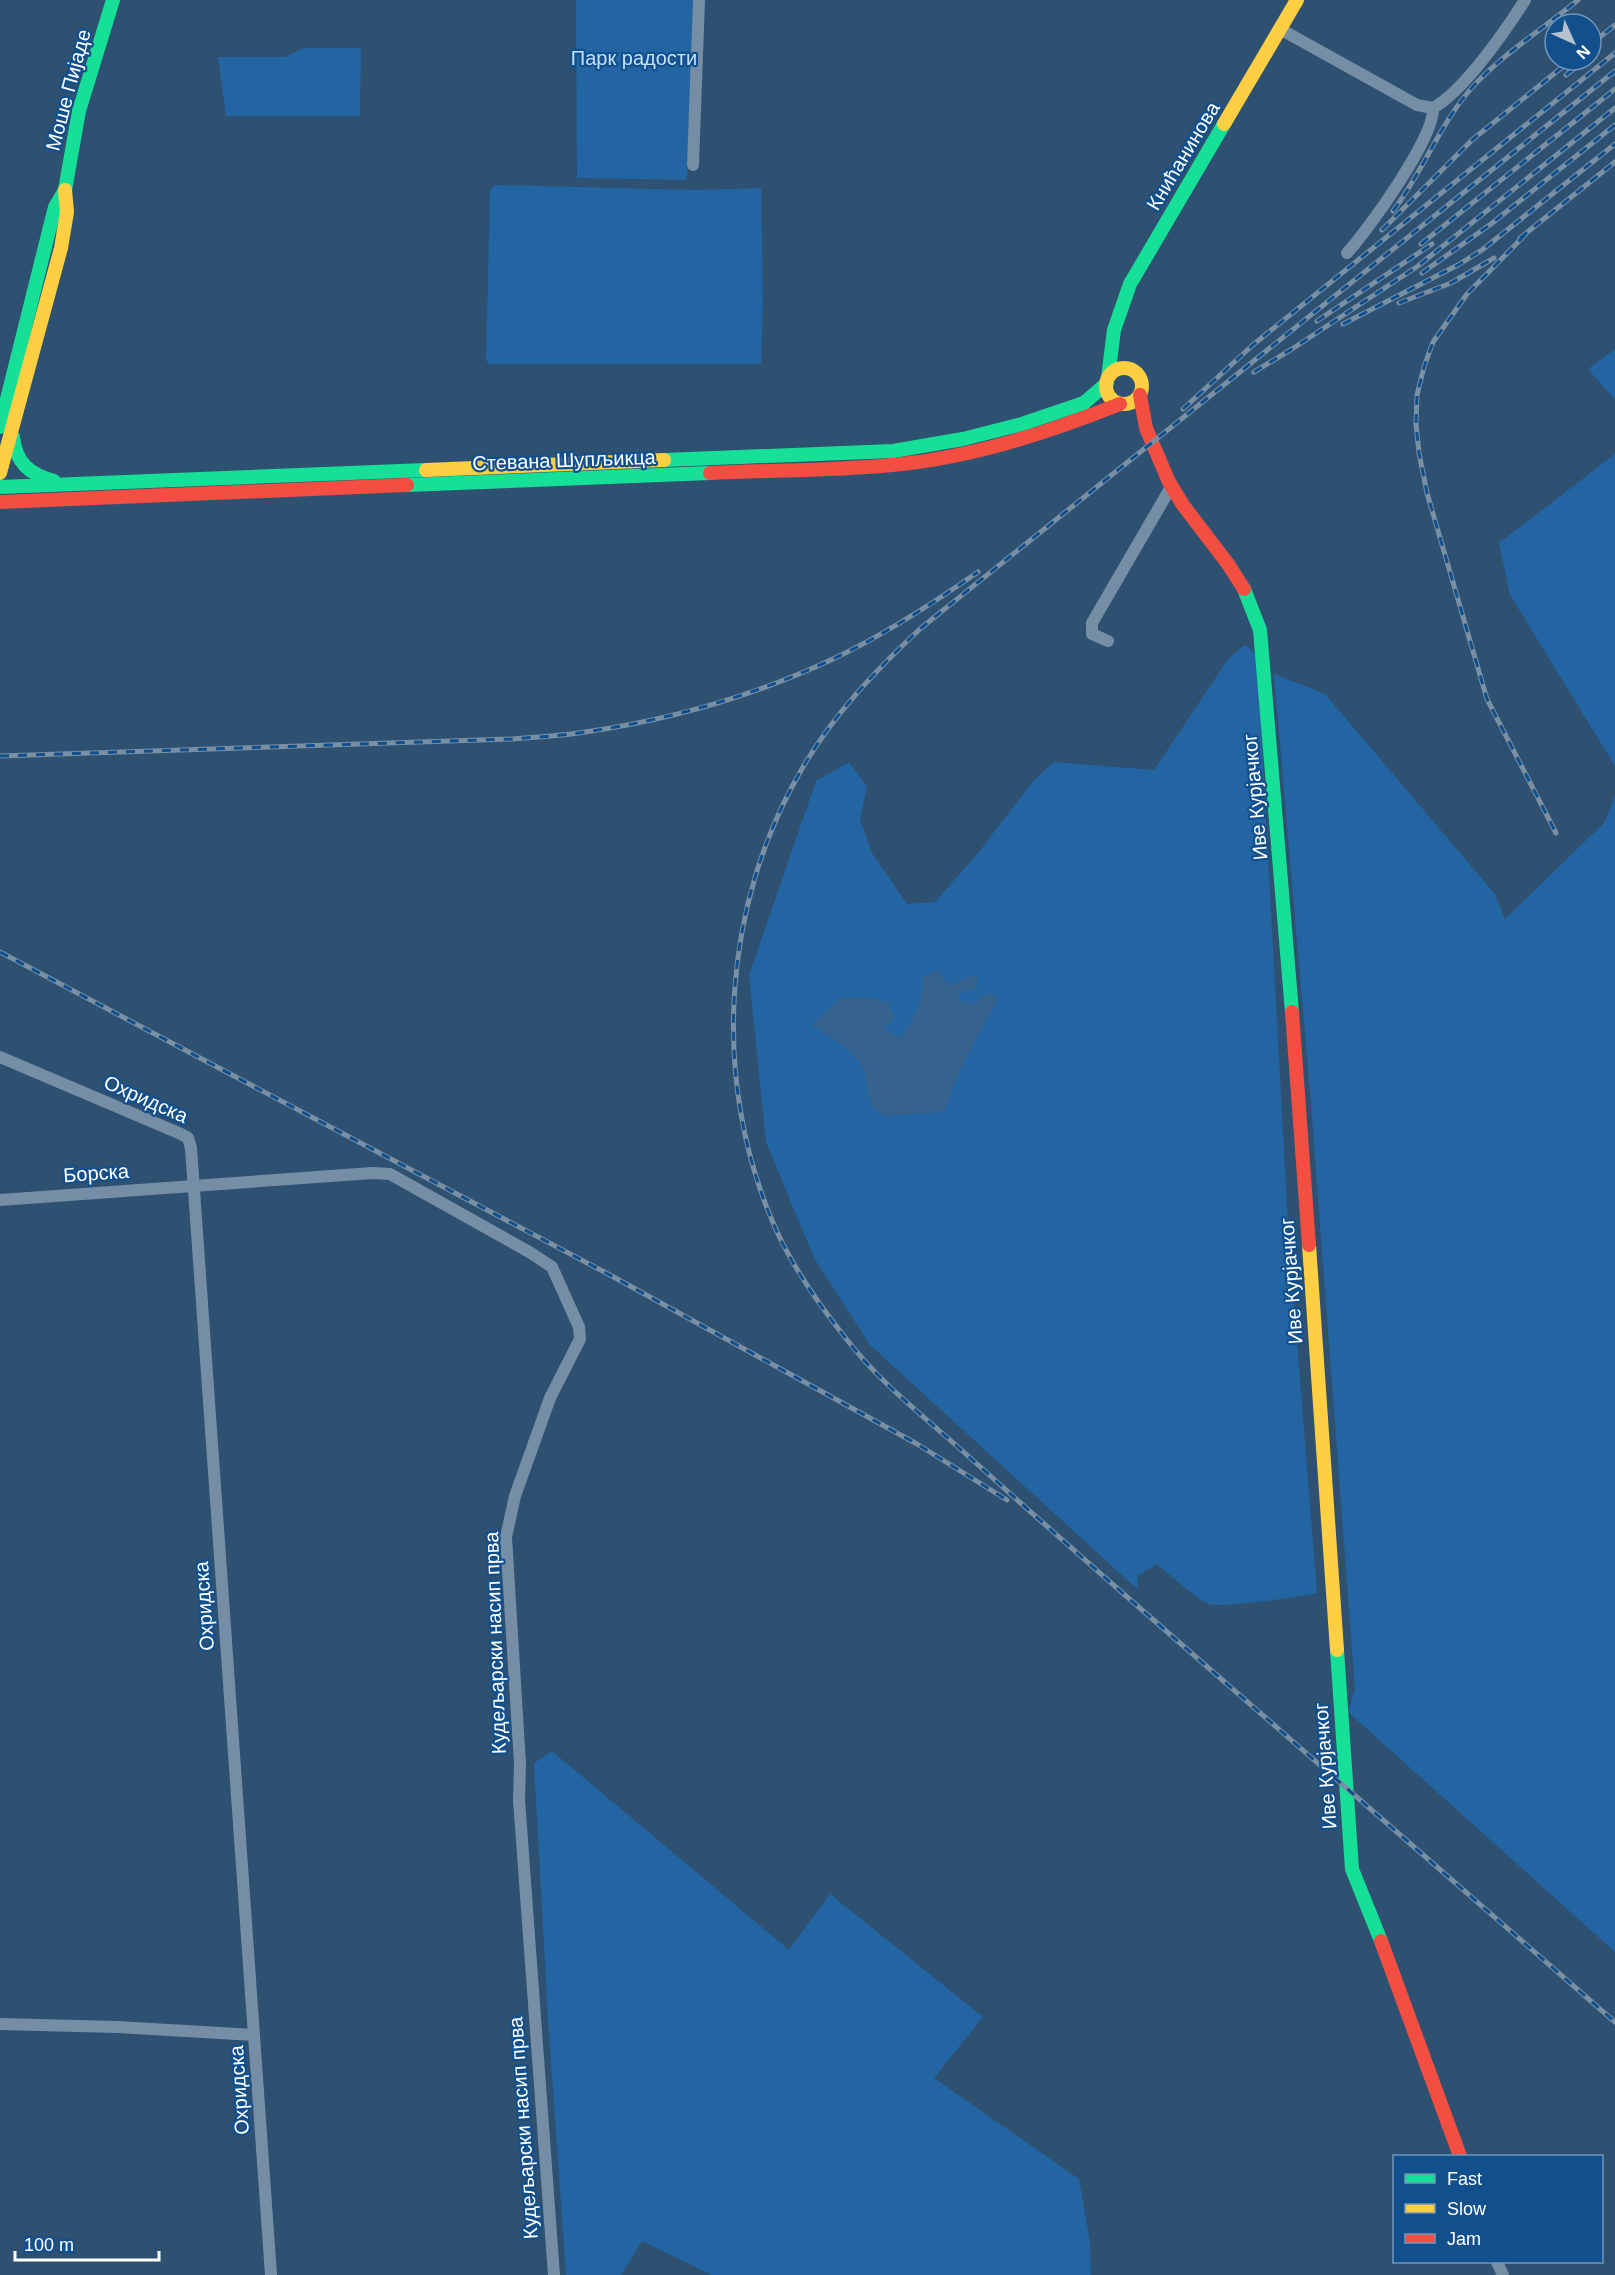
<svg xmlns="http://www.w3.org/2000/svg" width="1615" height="2275" viewBox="0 0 1615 2275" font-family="Arial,sans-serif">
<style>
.green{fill:#2365a2}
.water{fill:#36638e}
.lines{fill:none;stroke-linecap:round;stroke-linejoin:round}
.street{stroke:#758ea5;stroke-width:12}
.fast{stroke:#16e098;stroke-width:14}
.slow{stroke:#ffcf43;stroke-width:14}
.jam{stroke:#f24e42;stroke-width:14}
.rail-casing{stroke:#788fa4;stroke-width:5}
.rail{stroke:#12508d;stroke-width:3;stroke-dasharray:9;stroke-linecap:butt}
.labels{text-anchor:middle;stroke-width:4.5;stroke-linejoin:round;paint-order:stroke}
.park-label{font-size:20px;fill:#c2e1fc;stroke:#12508d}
.street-label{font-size:20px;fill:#fff;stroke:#12508d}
</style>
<rect width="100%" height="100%" fill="#2e5071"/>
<!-- green -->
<g class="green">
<polygon points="576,0 693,0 687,180 577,178"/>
<polygon points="303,48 361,48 360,116 226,116 218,57 285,57"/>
<polygon points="494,185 697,190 761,188 763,301 761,364 489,364 486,360 490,191"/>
<polygon points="1615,349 1615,400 1588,369"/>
<polygon points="1615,454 1615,766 1510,595 1499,543"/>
<path d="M1245,645l12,10 32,587 28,351c-16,4 -95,15 -108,11 -11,-4 -41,-31 -53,-40l-18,12 -1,13 -267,-244 -56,-87 -48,-116 -17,-167 67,-194 33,-19 18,25 -7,32 12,34 35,51 28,-2 43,-49 55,-72 21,-19 100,8 74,-111z"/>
<polygon points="1274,674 1325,694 1495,894 1505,919 1604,823 1615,797 1615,1952 1348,1712 1355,1689 1310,1091"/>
<polygon points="552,1751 789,1950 830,1894 983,2017 934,2078 1079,2179 1090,2242 1091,2275 712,2275 642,2241 621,2275 566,2275 548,2019 534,1763"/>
</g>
<!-- water -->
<path class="water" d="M939,970l9,15 29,-11v14l-19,6 4,8 12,2 9,-9 10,-2 4,7 -37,70 -16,42 -59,4c-24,-13 -13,-30 -23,-49 -10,-19 -33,-31 -50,-42l28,-27 30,-1 18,6 7,14 -11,11 17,10c13,-19 24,-38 21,-61z"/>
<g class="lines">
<!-- street -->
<g class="street">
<polyline points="1280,29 1417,105 1433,108"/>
<path d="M1433,108c31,-17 73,-78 92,-108"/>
<polyline points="693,165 699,0"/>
<path d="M1347,253c22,-24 88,-116 86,-145"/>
<polyline points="1108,641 1092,634 1092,623 1171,487"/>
<polyline points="0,1057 181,1134 188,1138 191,1148 271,2275"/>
<polyline points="0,1200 372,1173 390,1174 531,1253 552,1267 579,1327 580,1339 550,1398 515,1496 506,1537 520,1764 519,1800 554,2275"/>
<polyline points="0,2024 117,2027 254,2035"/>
<polyline points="1497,2262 1503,2275"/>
</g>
<!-- fast -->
<g class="fast">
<polyline points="1108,378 1114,330 1130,284 1224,124"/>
<polyline points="0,427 55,207 65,190 79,111 113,0"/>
<path d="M13,437c3,26 16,37 41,44"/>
<polyline points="664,460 893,451 963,439 1022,424 1084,403 1107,383"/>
<polyline points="407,485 710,473"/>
<polyline points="0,487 426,470"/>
<polyline points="1244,589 1260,630 1292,1012"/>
<polyline points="1337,1650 1352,1869 1381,1941"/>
</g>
<!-- slow -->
<g class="slow">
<polyline points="1224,124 1297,0"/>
<circle cx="1124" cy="386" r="18"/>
<polyline points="426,470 664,460"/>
<polyline points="0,473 61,248 67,212 65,190"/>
<polyline points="1309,1245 1337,1650"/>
</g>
<!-- jam -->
<g class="jam">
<polyline points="1140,395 1146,428 1169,482 1183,505 1228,564 1244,589"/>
<path d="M710,473c61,-3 122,-2 182,-8 78,-7 155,-32 228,-61"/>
<polyline points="0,502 407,485"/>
<polyline points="1292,1012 1309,1245"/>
<polyline points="1381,1941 1460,2156"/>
</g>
<defs>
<g id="rail">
<polyline points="1591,44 1615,25"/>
<path d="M1615,71l-694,557c-45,42 -87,86 -118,139 -81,137 -92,313 -29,458 18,42 45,80 74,116 33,43 78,77 119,114 68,61 137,122 206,182 147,128 295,257 442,385"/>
<polyline points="1566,75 1585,60"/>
<path d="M1393,211c29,-38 45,-83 76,-120 28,-33 75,-63 109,-91"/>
<polyline points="1382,230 1472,140 1571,60"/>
<polyline points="1525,235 1467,294 1433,342 1424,367 1417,395 1416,424 1419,453 1427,493 1487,699 1556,833"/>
<polyline points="1520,238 1615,162"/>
<polyline points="1421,244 1615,89"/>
<polyline points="1422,273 1491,224 1615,125"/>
<polyline points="1399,303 1451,283 1494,258"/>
<polyline points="1317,321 1432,244"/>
<polyline points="1343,324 1458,265 1482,250 1615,144"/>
<polyline points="1254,372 1292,349 1418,266 1615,108"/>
<polyline points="1183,409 1254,344 1615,53"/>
<path d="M0,756l512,-17c24,-2 49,-3 73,-7 84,-12 171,-37 248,-73 51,-24 99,-55 145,-87"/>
<polyline points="0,952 610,1275 917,1444 1007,1500"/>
</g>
</defs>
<!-- rail casing -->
<use href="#rail" class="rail-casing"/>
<!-- rail -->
<use href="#rail" class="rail"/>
</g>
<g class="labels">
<!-- park labels -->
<g class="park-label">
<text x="634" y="65">Парк радости</text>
</g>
<!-- street labels -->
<g class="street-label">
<text transform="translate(68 90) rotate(-75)" y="7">Моше Пијаде</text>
<text transform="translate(1183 156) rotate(-59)" y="7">Книћанинова</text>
<text transform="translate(564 460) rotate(-2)" y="7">Стевана Шупљикца</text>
<text transform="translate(1255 797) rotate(-95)" y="7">Иве Курјачког</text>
<text transform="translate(146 1099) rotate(24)" y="7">Охридска</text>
<text transform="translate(96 1173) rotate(-4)" y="7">Борска</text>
<text transform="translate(1291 1281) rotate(-94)" y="7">Иве Курјачког</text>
<text transform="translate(204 1606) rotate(-94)" y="7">Охридска</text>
<text transform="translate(495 1643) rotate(-92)" y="7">Кудељарски насип прва</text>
<text transform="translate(1325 1766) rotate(-94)" y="7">Иве Курјачког</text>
<text transform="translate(239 2090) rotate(-94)" y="7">Охридска</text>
<text transform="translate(523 2128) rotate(-94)" y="7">Кудељарски насип прва</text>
</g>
</g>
<!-- legend -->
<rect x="1393" y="2155" width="210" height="108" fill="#12508d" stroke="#7196bb" stroke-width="1.5"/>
<rect x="1405" y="2174" width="30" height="9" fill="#16e098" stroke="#7196bb" stroke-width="1.5"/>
<text x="1447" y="2185" font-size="18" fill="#ffffff">Fast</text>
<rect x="1405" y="2204" width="30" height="9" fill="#ffcf43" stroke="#7196bb" stroke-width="1.5"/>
<text x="1447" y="2215" font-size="18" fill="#ffffff">Slow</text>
<rect x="1405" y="2234" width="30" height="9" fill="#f24e42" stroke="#7196bb" stroke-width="1.5"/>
<text x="1447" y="2245" font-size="18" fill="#ffffff">Jam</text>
<!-- north arrow -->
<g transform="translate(1573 42) rotate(135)"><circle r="28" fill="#12508d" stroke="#7196bb" stroke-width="1.5"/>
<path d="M0-4.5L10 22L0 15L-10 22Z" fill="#b6c2cd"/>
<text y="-9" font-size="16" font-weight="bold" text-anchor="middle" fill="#ffffff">N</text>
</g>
<!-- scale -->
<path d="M15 2251v9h144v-9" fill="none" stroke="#ffffff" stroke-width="3"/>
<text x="24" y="2251" font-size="18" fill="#ffffff" stroke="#12508d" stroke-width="4.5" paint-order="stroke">100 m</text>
</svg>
